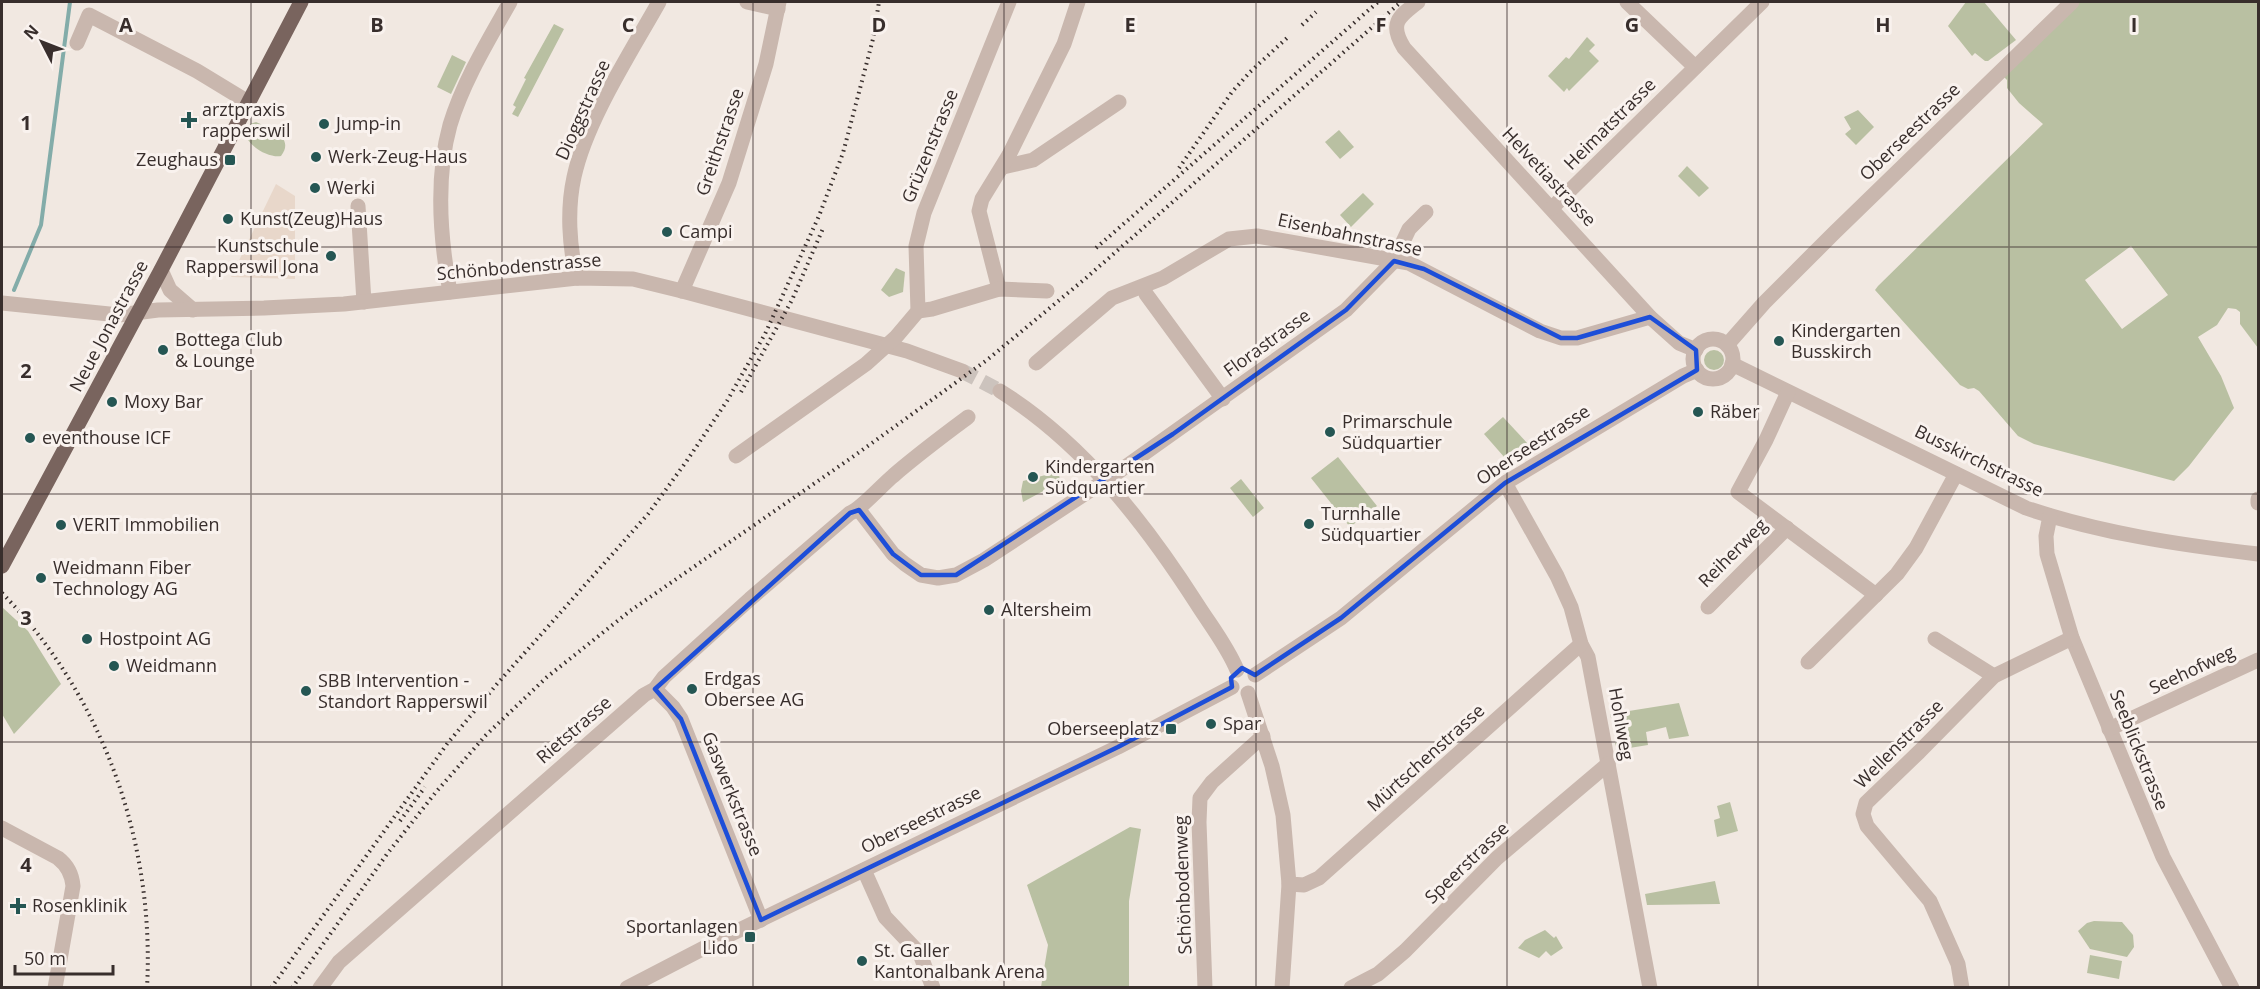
<svg xmlns="http://www.w3.org/2000/svg" width="2260" height="989" viewBox="0 0 2260 989" font-family="'Open Sans',sans-serif">
<style>
.green{fill:#b9c0a2;fill-rule:evenodd}
.plaza{fill:#e8d7ca}
.lines{fill:none;stroke-linecap:round;stroke-linejoin:round}
.stream{stroke:#83aca9;stroke-width:4}
.minor-tunnel{stroke:#ccc3bd;stroke-width:15;stroke-dasharray:15 8;stroke-linecap:butt}
.minor{stroke:#c9b7ae;stroke-width:15}
.major{stroke:#79645e;stroke-width:15}
.rail{stroke:#382e2c;stroke-width:4;stroke-dasharray:1.5 4.5;stroke-linecap:butt}
.marked{fill:none;stroke:#1d4ed8;stroke-width:4.5;stroke-linejoin:round}
.grid{fill:none;stroke:#382e2c;stroke-width:1.5;stroke-opacity:0.55}
.poi-dot{fill:#255653;stroke:#f9f2ee;stroke-width:2}
.labels{text-anchor:middle;stroke-width:6;stroke-linejoin:round;paint-order:stroke}
.poi-label{font-size:18px;fill:#382e2c;stroke:#f9f2ee;text-anchor:start}
.street-label{font-size:18px;fill:#382e2c;stroke:#f9f2ee}
.grid-label{font-size:20px;text-anchor:middle;font-weight:bold;fill:#382e2c;stroke:#f9f2ee;stroke-width:6;stroke-linejoin:round;paint-order:stroke}
</style>
<rect width="100%" height="100%" fill="#f1e8e1"/>
<!-- green -->
<g class="green">
<polygon points="1966,2 1984,2 2016,40 1988,61 1985,61 1975,53 1972,56 1948,26"/>
<path d="M2072,2h186v346l-18,-24v-12l-4,-3 -8,-1 -11,17 -19,12 23,39 13,32 -45,58 -15,15 -140,-37 -16,-8 -39,-45 -5,-3 -6,1 -8,-4 -85,-95 3,-4 165,-162 -24,-21 -12,-15v-8l-8,-8zM2131,246l37,49 -46,34 -37,-49z"/>
<polygon points="554,24 564,29 518,117 512,114 516,107 513,105 526,79 524,78"/>
<polygon points="1587,37 1595,45 1589,51 1599,61 1569,91 1567,88 1564,92 1548,76 1566,57 1569,59"/>
<polygon points="452,55 466,62 451,94 437,87"/>
<polygon points="1858,110 1874,127 1856,145 1845,134 1851,129 1844,117"/>
<path d="M256,122c15,6 39,16 25,34 -13,2 -34,-10 -36,-24l5,-8z"/>
<polygon points="1339,130 1354,147 1340,159 1325,142"/>
<polygon points="1687,166 1709,188 1699,197 1678,176"/>
<polygon points="1363,193 1374,204 1351,227 1340,215"/>
<polygon points="896,268 905,272 903,292 889,297 881,290"/>
<circle cx="1714" cy="360" r="10"/>
<polygon points="1503,417 1528,444 1505,458 1484,434"/>
<polygon points="1338,457 1377,506 1350,527 1311,478"/>
<polygon points="1053,473 1059,474 1060,482 1023,502 1021,491 1023,481"/>
<polygon points="1241,479 1264,508 1253,517 1230,488"/>
<polygon points="2,607 28,631 61,684 14,734 2,714"/>
<polygon points="1679,703 1689,736 1669,739 1666,727 1646,732 1648,745 1617,750 1615,743 1626,741 1621,717 1611,718 1610,714"/>
<polygon points="1730,802 1738,831 1717,837 1714,820 1720,818 1717,806"/>
<polygon points="1130,827 1141,829 1129,901 1129,987 1041,987 1048,945 1027,885"/>
<polygon points="1715,881 1720,904 1647,905 1645,894"/>
<polygon points="2094,921 2122,922 2133,935 2134,947 2127,957 2090,949 2078,931 2087,923"/>
<polygon points="1545,930 1554,938 1556,936 1563,948 1551,956 1546,951 1539,958 1518,948 1525,940"/>
<polygon points="2090,955 2122,961 2119,979 2087,973"/>
</g>
<!-- plaza -->
<polygon class="plaza" points="276,184 295,196 295,279 231,277"/>
<g class="lines">
<!-- stream -->
<polyline class="stream" points="14,290 41,225 70,2"/>
<!-- minor-tunnel -->
<polyline class="minor-tunnel" points="962,371 1000,391"/>
<!-- minor -->
<g class="minor">
<polyline points="747,2 778,9"/>
<path d="M1418,2c-20,15 -29,22 -14,46l246,269 29,26 17,7"/>
<polyline points="1627,2 1695,67"/>
<polyline points="77,43 89,15 197,71 248,102"/>
<polyline points="1003,167 1033,160 1119,102"/>
<polyline points="358,206 364,302"/>
<polyline points="1552,208 1762,2"/>
<polyline points="161,270 170,290 193,310"/>
<path d="M577,278c-8,-32 -10,-69 -3,-101 12,-56 57,-125 85,-175"/>
<polyline points="1144,287 1146,294 1223,399"/>
<polyline points="999,289 979,211 982,199 1009,155 1064,44 1078,2"/>
<polyline points="682,291 729,183 766,64 779,2"/>
<path d="M450,292c-10,-54 -15,-113 0,-167 13,-43 38,-84 60,-123"/>
<polyline points="2,303 119,315 158,310 264,308 344,304 577,278 633,279 682,291 907,351 962,371"/>
<polyline points="918,311 932,309 999,289 1047,291"/>
<circle cx="1713" cy="359" r="20"/>
<polyline points="1727,345 1764,303 1834,233 2072,2"/>
<polyline points="1036,363 1112,298 1163,278 1229,239 1257,236 1409,263 1540,331 1561,338 1577,338 1650,317"/>
<path d="M1732,364l294,144c74,25 154,37 232,46"/>
<path d="M1000,391c83,52 145,132 197,213 14,22 30,42 40,66"/>
<polyline points="1788,392 1766,440 1738,492 1876,595"/>
<polyline points="736,456 866,364 896,337 918,311 916,246 924,213 1009,2"/>
<polyline points="1505,483 1557,576 1571,607 1581,644 1588,657 1650,988"/>
<polyline points="2258,499 2258,503"/>
<polyline points="859,510 893,554 905,564 921,575 938,578 956,575 984,560 1121,470 1346,310 1394,261 1409,229 1426,212"/>
<polyline points="2050,516 2046,536 2047,554 2072,638 2163,857 2232,988"/>
<polyline points="1708,607 1787,528"/>
<polyline points="1935,639 1994,676"/>
<polyline points="1808,662 1897,574 1916,548 1956,474"/>
<polyline points="1255,675 1341,618 1505,483 1683,376 1697,370"/>
<polyline points="655,689 673,707 681,719 761,920"/>
<polyline points="1248,693 1272,766 1283,815 1289,884 1282,988"/>
<polyline points="2109,729 2258,660"/>
<path d="M2,828l56,30c9,7 14,16 15,28l-18,102"/>
<polyline points="864,870 885,917 920,954 933,988"/>
<polyline points="1289,884 1304,885 1319,878 1581,644"/>
<path d="M320,988l19,-26 305,-267 11,-6 9,-12 86,-78 100,-86c11,-4 32,-28 43,-37 24,-21 50,-40 75,-59"/>
<polyline points="627,988 731,934 1118,747 1232,687"/>
<polyline points="1205,988 1199,822 1200,798 1212,782 1263,736"/>
<polyline points="1351,988 1378,974 1405,951 1497,858 1608,764"/>
<polyline points="1962,988 1958,964 1930,901 1867,826 1863,814 1866,803 1919,752 1994,676 2072,638"/>
</g>
<!-- major -->
<polyline class="major" points="2,566 161,270 301,2"/>
<!-- rail -->
<g class="rail">
<polyline points="1302,25 1316,12"/>
<polyline points="1179,168 1232,92 1250,72 1288,37"/>
<polyline points="1096,248 1378,2"/>
<polyline points="741,392 792,300 824,226"/>
<path d="M2,593c101,103 153,250 145,395"/>
<polyline points="400,821 425,787"/>
<polyline points="271,988 447,744 497,684 648,514 686,462 727,401 765,334 819,216 843,153 873,39 879,2"/>
<polyline points="292,988 387,854 436,792 486,735 547,677 630,611 854,456 987,360 1086,278 1401,2"/>
</g>
</g>
<!-- marked area -->
<path class="marked" d="M1394,261l30,8 137,69h16l73,-21 46,33 1,20 -192,113 -164,135 -86,57 -13,-7 -11,10 1,9 -114,60 -357,173 -80,-201 -26,-30 195,-176 9,-3 34,44 28,21h35l217,-141 173,-124z"/>
<!-- grid -->
<path class="grid" d="M251,2v986M502,2v986M753,2v986M1004,2v986M1256,2v986M1507,2v986M1758,2v986M2009,2v986M2,247h2256M2,494h2256M2,742h2256"/>
<!-- markers -->
<g class="poi-dot">
<path d="M186 111h6v6h6v6h-6v6h-6v-6h-6v-6h6z"/>
<circle cx="324" cy="124" r="6"/>
<circle cx="316" cy="157" r="6"/>
<rect x="224" y="154" width="12" height="12" rx="3"/>
<circle cx="315" cy="188" r="6"/>
<circle cx="228" cy="219" r="6"/>
<circle cx="667" cy="232" r="6"/>
<circle cx="331" cy="256" r="6"/>
<circle cx="1779" cy="341" r="6"/>
<circle cx="163" cy="350" r="6"/>
<circle cx="112" cy="402" r="6"/>
<circle cx="1698" cy="412" r="6"/>
<circle cx="1330" cy="432" r="6"/>
<circle cx="30" cy="438" r="6"/>
<circle cx="1033" cy="477" r="6"/>
<circle cx="1309" cy="524" r="6"/>
<circle cx="61" cy="525" r="6"/>
<circle cx="41" cy="578" r="6"/>
<circle cx="989" cy="610" r="6"/>
<circle cx="87" cy="639" r="6"/>
<circle cx="114" cy="666" r="6"/>
<circle cx="692" cy="689" r="6"/>
<circle cx="306" cy="691" r="6"/>
<circle cx="1211" cy="724" r="6"/>
<rect x="1165" y="723" width="12" height="12" rx="3"/>
<path d="M15 897h6v6h6v6h-6v6h-6v-6h-6v-6h6z"/>
<rect x="744" y="931" width="12" height="12" rx="3"/>
<circle cx="862" cy="961" r="6"/>
</g>
<g class="labels">
<!-- poi labels -->
<g class="poi-label">
<text x="202" y="116">arztpraxis<tspan x="202" dy="21">rapperswil</tspan></text>
<text x="336" y="130">Jump-in</text>
<text x="328" y="163">Werk-Zeug-Haus</text>
<text x="218" y="166" text-anchor="end">Zeughaus</text>
<text x="327" y="194">Werki</text>
<text x="240" y="225">Kunst(Zeug)Haus</text>
<text x="679" y="238">Campi</text>
<text x="319" y="252" text-anchor="end">Kunstschule<tspan x="319" dy="21">Rapperswil Jona</tspan></text>
<text x="1791" y="337">Kindergarten<tspan x="1791" dy="21">Busskirch</tspan></text>
<text x="175" y="346">Bottega Club<tspan x="175" dy="21">&amp; Lounge</tspan></text>
<text x="124" y="408">Moxy Bar</text>
<text x="1710" y="418">Räber</text>
<text x="1342" y="428">Primarschule<tspan x="1342" dy="21">Südquartier</tspan></text>
<text x="42" y="444">eventhouse ICF</text>
<text x="1045" y="473">Kindergarten<tspan x="1045" dy="21">Südquartier</tspan></text>
<text x="1321" y="520">Turnhalle<tspan x="1321" dy="21">Südquartier</tspan></text>
<text x="73" y="531">VERIT Immobilien</text>
<text x="53" y="574">Weidmann Fiber<tspan x="53" dy="21">Technology AG</tspan></text>
<text x="1001" y="616">Altersheim</text>
<text x="99" y="645">Hostpoint AG</text>
<text x="126" y="672">Weidmann</text>
<text x="704" y="685">Erdgas<tspan x="704" dy="21">Obersee AG</tspan></text>
<text x="318" y="687">SBB Intervention -<tspan x="318" dy="21">Standort Rapperswil</tspan></text>
<text x="1223" y="730">Spar</text>
<text x="1159" y="735" text-anchor="end">Oberseeplatz</text>
<text x="32" y="912">Rosenklinik</text>
<text x="738" y="933" text-anchor="end">Sportanlagen<tspan x="738" dy="21">Lido</tspan></text>
<text x="874" y="957">St. Galler<tspan x="874" dy="21">Kantonalbank Arena</tspan></text>
</g>
<!-- street labels -->
<g class="street-label">
<text transform="translate(583 110) rotate(-66)" y="6">Dioggstrasse</text>
<text transform="translate(1610 124) rotate(-45)" y="6">Heimatstrasse</text>
<text transform="translate(1910 132) rotate(-44)" y="6">Oberseestrasse</text>
<text transform="translate(720 142) rotate(-71)" y="6">Greithstrasse</text>
<text transform="translate(930 146) rotate(-68)" y="6">Grüzenstrasse</text>
<text transform="translate(1549 177) rotate(47)" y="6">Helvetiastrasse</text>
<text transform="translate(1350 235) rotate(12)" y="6">Eisenbahnstrasse</text>
<text transform="translate(519 267) rotate(-5)" y="6">Schönbodenstrasse</text>
<text transform="translate(109 326) rotate(-62)" y="6">Neue Jonastrasse</text>
<text transform="translate(1267 343) rotate(-36)" y="6">Florastrasse</text>
<text transform="translate(1533 445) rotate(-33)" y="6">Oberseestrasse</text>
<text transform="translate(1979 461) rotate(26)" y="6">Busskirchstrasse</text>
<text transform="translate(1733 553) rotate(-45)" y="6">Reiherweg</text>
<text transform="translate(2192 670) rotate(-25)" y="6">Seehofweg</text>
<text transform="translate(1621 724) rotate(80)" y="6">Hohlweg</text>
<text transform="translate(574 730) rotate(-41)" y="6">Rietstrasse</text>
<text transform="translate(1899 744) rotate(-45)" y="6">Wellenstrasse</text>
<text transform="translate(2139 750) rotate(68)" y="6">Seeblickstrasse</text>
<text transform="translate(1426 758) rotate(-42)" y="6">Mürtschenstrasse</text>
<text transform="translate(732 794) rotate(68)" y="6">Gaswerkstrasse</text>
<text transform="translate(921 820) rotate(-26)" y="6">Oberseestrasse</text>
<text transform="translate(1467 863) rotate(-44)" y="6">Speerstrasse</text>
<text transform="translate(1183 885) rotate(-92)" y="6">Schönbodenweg</text>
</g>
</g>
<g class="grid-label">
<text x="126" y="32">A</text>
<text x="377" y="32">B</text>
<text x="628" y="32">C</text>
<text x="879" y="32">D</text>
<text x="1130" y="32">E</text>
<text x="1381" y="32">F</text>
<text x="1632" y="32">G</text>
<text x="1883" y="32">H</text>
<text x="2134" y="32">I</text>
<text x="26" y="130">1</text>
<text x="26" y="378">2</text>
<text x="26" y="625">3</text>
<text x="26" y="872">4</text>
</g>
<!-- border -->
<rect width="2260" height="989" fill="none" stroke="#382e2c" stroke-width="6"/>
<!-- north arrow -->
<g transform="translate(42 42) rotate(312)" stroke="#f9f2ee" stroke-width="4.5" paint-order="stroke">
<path d="M0-4.5L10 22L0 15L-10 22Z" fill="#382e2c"/>
<text y="-9" font-size="16" font-weight="bold" text-anchor="middle" fill="#382e2c">N</text>
</g>
<!-- scale -->
<path d="M15 965v9h98v-9" fill="none" stroke="#382e2c" stroke-width="3"/>
<text x="24" y="965" font-size="18" fill="#382e2c" stroke="#f9f2ee" stroke-width="4.5" paint-order="stroke">50 m</text>
</svg>
